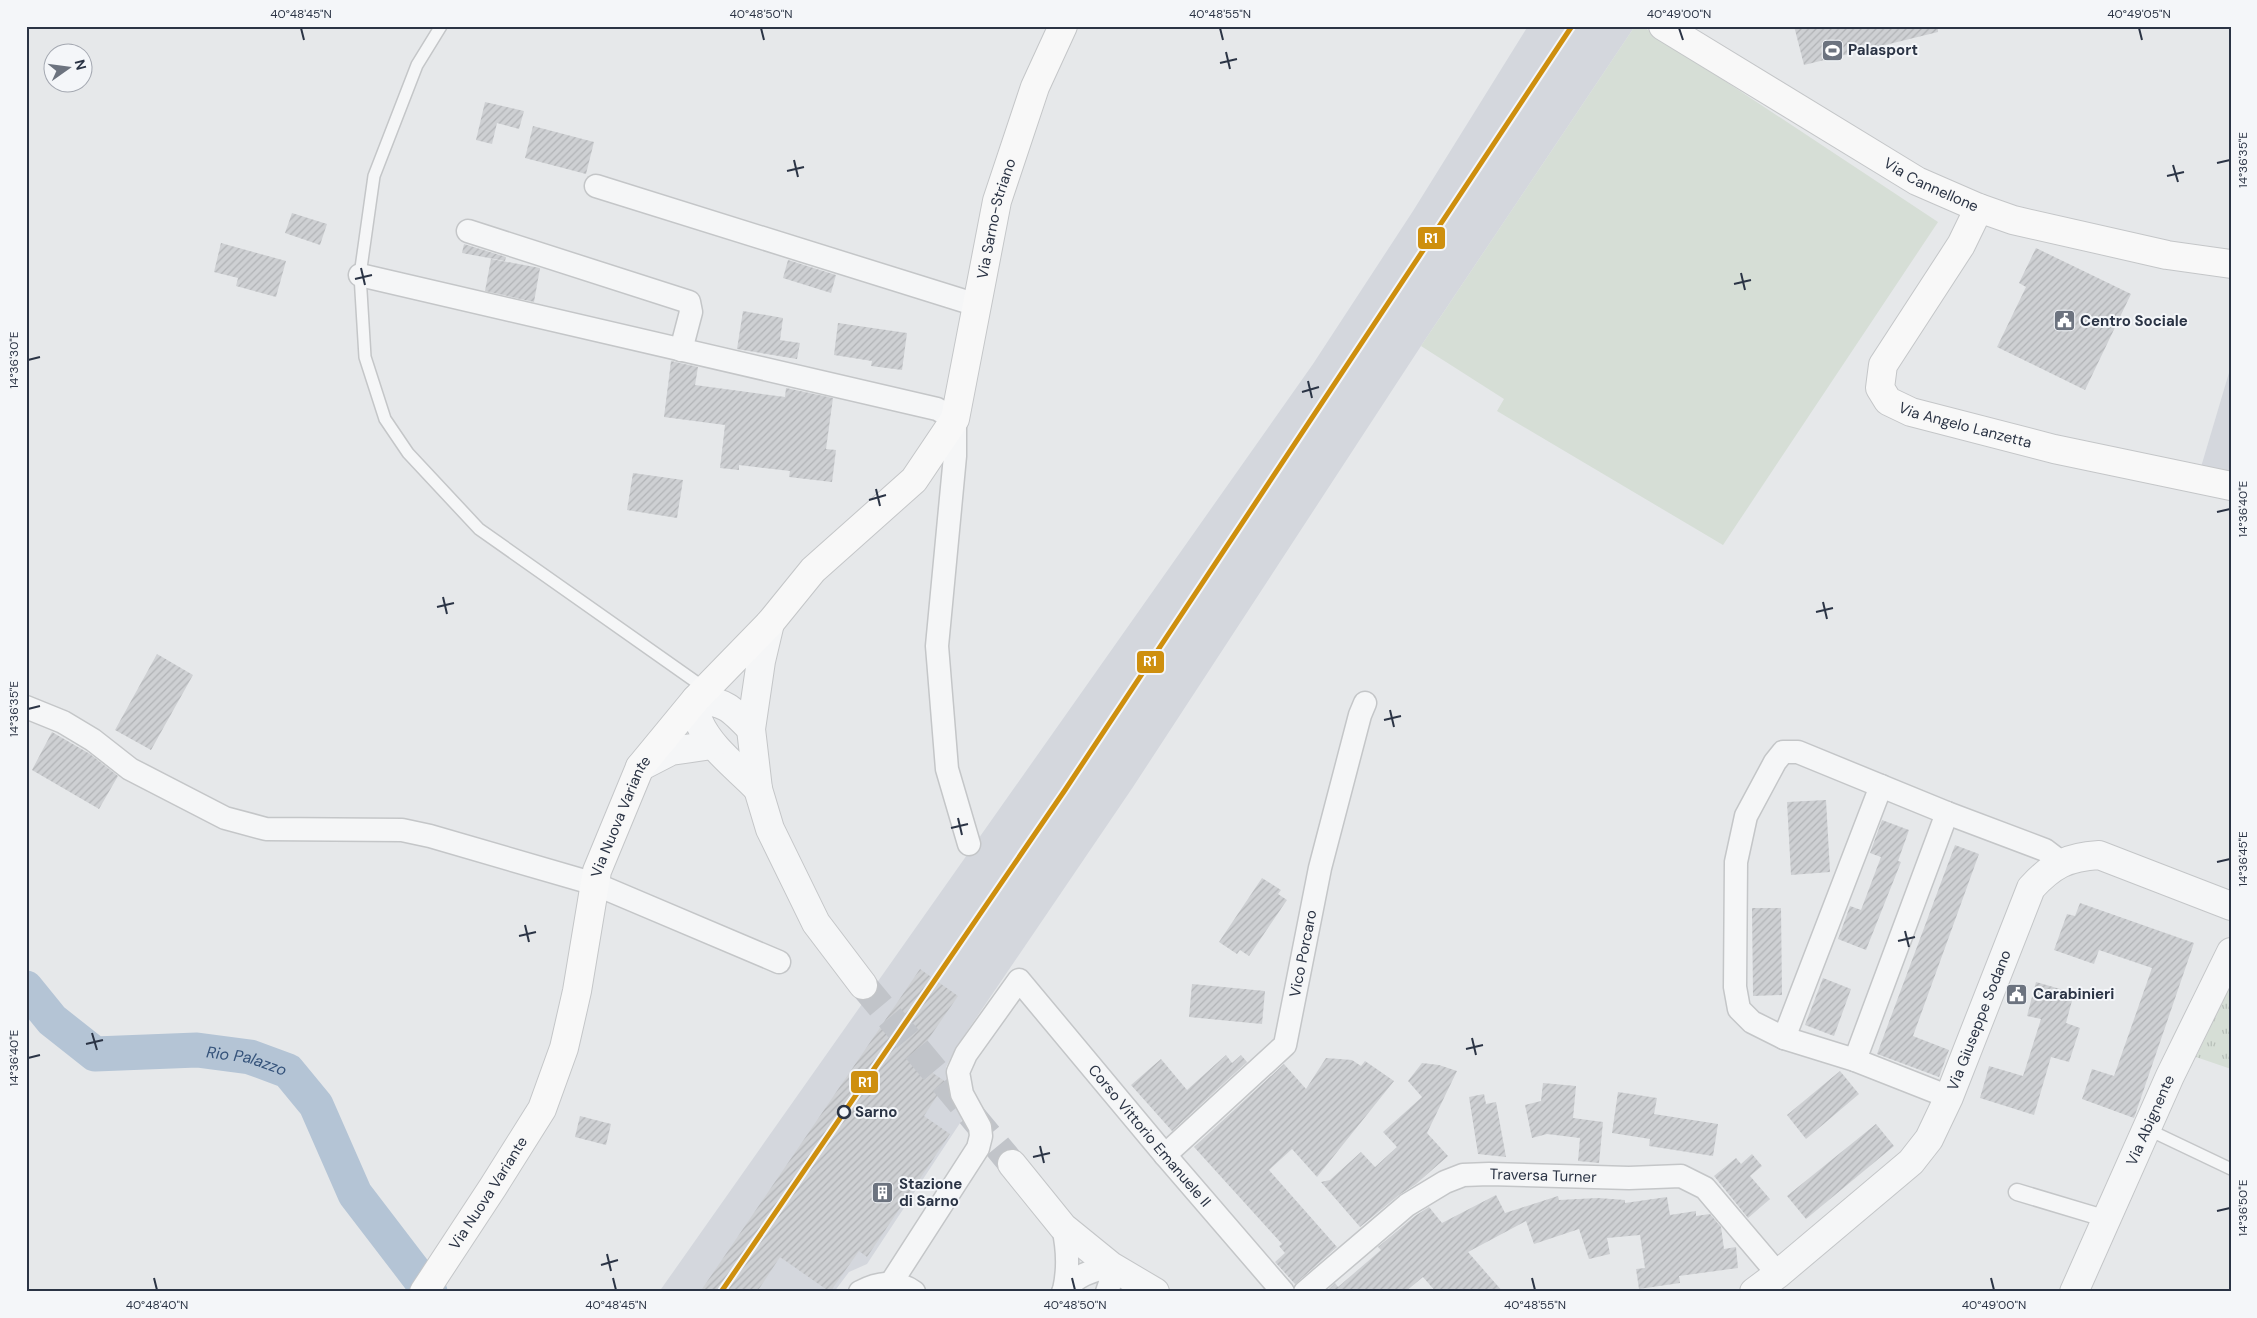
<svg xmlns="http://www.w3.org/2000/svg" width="2257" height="1318" viewBox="0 0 2257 1318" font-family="'DM Sans',sans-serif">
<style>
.built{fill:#d4d7dd}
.grass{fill:url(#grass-tufts)}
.pitch{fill:#d6ded6}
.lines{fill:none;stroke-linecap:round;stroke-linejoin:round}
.river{stroke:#b4c4d5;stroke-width:35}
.building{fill:url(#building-hatch)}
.tertiary-tunnel{stroke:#c1c4c9;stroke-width:28;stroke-dasharray:28 14;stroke-linecap:butt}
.service-casing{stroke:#c4c6c8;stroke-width:14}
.pedestrian-casing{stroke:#c4c6c8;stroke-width:19}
.minor-casing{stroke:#c4c6c8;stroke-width:25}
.tertiary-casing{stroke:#c4c6c8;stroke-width:30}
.secondary-casing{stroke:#c4c6c8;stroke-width:30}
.service{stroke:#f5f6f7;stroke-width:11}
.pedestrian{stroke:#f5f6f7;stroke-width:16}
.minor{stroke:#f5f6f7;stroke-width:22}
.tertiary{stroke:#f5f6f7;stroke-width:28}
.secondary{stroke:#f8f8f8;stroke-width:28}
.rail-1-casing{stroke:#f4f6f9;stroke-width:9}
.rail-1{stroke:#ce8f0e;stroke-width:5}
.ticks{fill:none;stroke:#2b3445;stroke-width:2}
.stop-dot{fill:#f4f6f9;stroke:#2b3445;stroke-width:2.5}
.labels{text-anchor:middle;stroke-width:4;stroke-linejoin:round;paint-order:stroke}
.poi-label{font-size:15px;font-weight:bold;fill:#2b3445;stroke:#f4f6f9;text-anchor:start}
.street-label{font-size:15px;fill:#2b3445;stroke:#f4f6f9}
.stop-label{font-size:15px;font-weight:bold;fill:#2b3445;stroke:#f4f6f9;text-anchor:start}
.water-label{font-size:16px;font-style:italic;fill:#34527a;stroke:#f4f6f9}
.line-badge{stroke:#f4f6f9;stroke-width:2}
.badge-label{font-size:14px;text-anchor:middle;font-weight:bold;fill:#fff}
.neatline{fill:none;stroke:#2b3445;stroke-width:2}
.ticks-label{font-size:12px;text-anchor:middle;fill:#2b3445}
</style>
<defs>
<pattern id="grass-tufts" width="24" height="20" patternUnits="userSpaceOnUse" patternTransform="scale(1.25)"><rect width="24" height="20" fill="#d6ded6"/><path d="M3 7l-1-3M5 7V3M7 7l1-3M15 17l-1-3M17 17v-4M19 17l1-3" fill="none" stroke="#b8bfb9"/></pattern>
<pattern id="building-hatch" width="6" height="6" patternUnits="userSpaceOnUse" patternTransform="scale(1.25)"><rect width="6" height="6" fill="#ced0d3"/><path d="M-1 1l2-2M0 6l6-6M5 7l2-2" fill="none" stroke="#b1b3b6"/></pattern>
</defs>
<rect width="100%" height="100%" fill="#e6e8ea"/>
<!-- built -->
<g class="built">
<polygon points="1528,26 1635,26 1421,346 1133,787 957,1046 946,1067 962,1120 867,1264 849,1272 834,1292 659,1292 1313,364 1413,211"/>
<polygon points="2231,366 2231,474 2201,467"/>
</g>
<!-- grass -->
<polygon class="grass" points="2231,982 2231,1069 2196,1057"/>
<!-- pitch -->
<polygon class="pitch" points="1635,26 1642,26 1938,222 1723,545 1497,411 1504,399 1421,346"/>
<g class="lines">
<!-- river -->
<path class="river" id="s1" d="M26,988l26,32 43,34 102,-4 53,7 38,14 28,34 39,89 75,98"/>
</g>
<!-- building -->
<g class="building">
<polygon points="1794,26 1938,26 1938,32 1804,65"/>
<polygon points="485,102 524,111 519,129 497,123 492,144 476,140"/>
<polygon points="533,126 594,142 586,174 525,158"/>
<polygon points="292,213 327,224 320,245 285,233"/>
<polygon points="221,243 286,261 276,297 236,286 238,278 214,272"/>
<polygon points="464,244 506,257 505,261 462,253"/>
<polygon points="2036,248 2131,294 2085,390 1997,347 2026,287 2019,283"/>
<polygon points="491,259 540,268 534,302 485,291"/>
<polygon points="788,260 836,275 831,293 783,278"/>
<polygon points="743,311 783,318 780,340 800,343 797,359 737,349"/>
<polygon points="838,323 907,333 902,370 871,366 872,361 834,355"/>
<polygon points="671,361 698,367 695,385 785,397 786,388 833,398 826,449 836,450 832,482 789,477 790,471 739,465 739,470 720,468 725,425 664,417"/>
<polygon points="633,473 683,480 677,518 627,510"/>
<polygon points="157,654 193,675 151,750 115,730"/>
<polygon points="52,732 90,754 118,776 99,809 32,770"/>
<polygon points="1826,800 1830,872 1791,875 1787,802"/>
<polygon points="1882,820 1909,830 1898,861 1901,862 1866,950 1838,939 1850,906 1861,910 1881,857 1870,853"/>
<polygon points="1955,845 1979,854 1913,1036 1949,1050 1939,1077 1877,1054"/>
<polygon points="1262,878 1281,890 1278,894 1287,900 1249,956 1240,950 1237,954 1219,942"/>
<polygon points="2080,903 2194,943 2134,1118 2082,1099 2092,1069 2114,1076 2152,968 2099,950 2094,964 2054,950 2067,914 2075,916"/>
<polygon points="1752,908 1781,908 1782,995 1753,996"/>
<polygon points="920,969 958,996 914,1060 946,1082 924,1116 950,1134 867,1257 859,1251 830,1292 780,1257 757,1292 700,1292"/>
<polygon points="1823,978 1851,989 1834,1036 1805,1025"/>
<polygon points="2036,982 2074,993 2066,1023 2080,1028 2069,1062 2051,1057 2034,1115 1980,1098 1989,1066 2023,1076 2041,1019 2027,1016"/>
<polygon points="1192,984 1265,991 1262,1024 1189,1017"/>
<polygon points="1226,1055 1232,1063 1241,1055 1247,1062 1172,1131 1131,1085 1161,1059 1187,1090"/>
<polygon points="1326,1058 1352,1060 1361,1066 1365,1061 1394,1081 1317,1177 1292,1149 1269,1170 1337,1247 1295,1284 1275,1262 1285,1253 1279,1246 1282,1244 1194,1147 1284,1064 1306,1089"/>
<polygon points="1422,1063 1439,1065 1457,1071 1427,1133 1448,1156 1416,1184 1399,1195 1360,1227 1321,1182 1330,1180 1361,1152 1375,1167 1397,1147 1383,1132 1422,1097 1408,1081"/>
<polygon points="1840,1071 1859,1094 1806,1139 1787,1115"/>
<polygon points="1543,1083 1576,1086 1573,1118 1603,1122 1599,1163 1578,1161 1580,1138 1547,1134 1532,1138 1525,1105 1541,1101"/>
<polygon points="1618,1092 1657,1098 1654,1114 1718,1124 1713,1156 1649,1146 1650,1139 1612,1133"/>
<polygon points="1484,1094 1486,1104 1496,1102 1506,1157 1478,1154 1469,1097"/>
<polygon points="580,1116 611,1124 606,1145 575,1137"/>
<polygon points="1876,1124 1894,1146 1806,1219 1787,1196"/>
<polygon points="1752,1154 1762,1166 1750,1176 1770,1199 1748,1218 1714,1176 1736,1158 1741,1164"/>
<polygon points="1496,1195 1505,1213 1558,1196 1559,1200 1598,1198 1625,1200 1625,1203 1667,1197 1670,1215 1696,1211 1696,1216 1710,1214 1721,1227 1724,1249 1736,1247 1738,1268 1679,1276 1680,1283 1639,1289 1636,1269 1645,1268 1640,1235 1607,1238 1610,1254 1589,1259 1579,1229 1534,1244 1526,1221 1468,1252 1503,1292 1436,1292 1423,1277 1405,1292 1326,1292 1335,1283 1338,1287 1381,1250 1378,1247 1415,1216 1429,1207 1442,1223"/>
</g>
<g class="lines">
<!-- tertiary-tunnel -->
<polyline class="tertiary-tunnel" points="863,985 1012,1164"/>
<defs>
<g id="service">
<polyline points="441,26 417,65 374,176 360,275 365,357 385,419 408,453 479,529 706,689"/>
<polyline points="2147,1129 2231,1169"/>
</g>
<polyline id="pedestrian" points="2017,1192 2107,1219"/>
<g id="minor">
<polyline points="596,186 977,305"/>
<polyline points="468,231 689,302 691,312 681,350"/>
<polyline points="360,275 937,409 955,419 955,456 937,646 947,769 969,844"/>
<polyline points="26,707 63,722 93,740 130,769 225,818 266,829 402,830 430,836 595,884 779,962"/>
<polyline points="1784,1038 1881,786"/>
<polyline points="1855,1060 1947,813"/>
<polyline points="1949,1097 1855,1060 1784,1038 1752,1022 1739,1009 1735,987 1736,862 1746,816 1775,762 1783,752 1798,752 1947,813 2045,850 2062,863"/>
<path id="s2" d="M1165,1155l120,-110 35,-177 40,-153 5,-12"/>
<path d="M1063,1227c5,22 6,41 1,63"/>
<path id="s3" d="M891,1283l87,-135 3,-12 -1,-9 -18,-33 -4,-22 8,-18 53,-74 146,175 118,137"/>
<path d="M860,1292c17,-9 37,-13 54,0"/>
<path d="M1063,1292c13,-17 28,-21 48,-26l-1,17 -3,9"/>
<path id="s4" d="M1305,1292l102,-87 38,-23 18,-7 26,-1 140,4 52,-2 24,12 73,86"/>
</g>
<g id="tertiary">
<polyline points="770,623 761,661 751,729 758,789 770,829 816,923 863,985"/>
<path d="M751,729c-20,-21 -26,-27 -55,-30 0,8 0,17 3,23 12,27 39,46 59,67"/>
<polyline points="640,767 671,751 712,745"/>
<polyline points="1012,1164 1063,1227 1111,1266 1155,1292"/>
<path id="s5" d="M1754,1292l24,-18 133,-112 18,-23 20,-42 82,-209c21,-23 36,-31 68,-33l132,51"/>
<path id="s6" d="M2074,1292l96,-216 61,-124"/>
</g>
<g id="secondary">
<path id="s7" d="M1663,26l254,155 62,27 34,12 154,35 64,9"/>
<path id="s8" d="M1979,208l-18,37 -78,120 -3,23 8,13 23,11 143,37 177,37"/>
<path id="s9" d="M424,1292l69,-105 49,-78 22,-61 13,-57 20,-120 43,-104 56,-68 74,-76 43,-53 101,-90 41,-61 42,-218 38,-114 28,-61"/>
</g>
</defs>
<!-- service casing -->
<use href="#service" class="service-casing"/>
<!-- pedestrian casing -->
<use href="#pedestrian" class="pedestrian-casing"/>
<!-- minor casing -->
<use href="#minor" class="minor-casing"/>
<!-- tertiary casing -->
<use href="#tertiary" class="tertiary-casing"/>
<!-- secondary casing -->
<use href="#secondary" class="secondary-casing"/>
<!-- service -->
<use href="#service" class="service"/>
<!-- pedestrian -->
<use href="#pedestrian" class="pedestrian"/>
<!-- minor -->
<use href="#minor" class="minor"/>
<!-- tertiary -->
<use href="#tertiary" class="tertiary"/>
<!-- secondary -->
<use href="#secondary" class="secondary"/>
<defs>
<polyline id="rail-1" points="721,1292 1065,790 1572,26"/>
</defs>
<!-- rail-1 casing -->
<use href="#rail-1" class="rail-1-casing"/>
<!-- rail-1 -->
<use href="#rail-1" class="rail-1"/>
</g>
<!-- ticks -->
<path class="ticks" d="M301,28l3,12M761,28l3,12M1220,28l3,12M1679,28l4,12M2139,28l3,12M1226,52l4,17M1220,63l17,-4M794,160l4,17M2217,163l13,-3M2173,165l5,17M787,171l17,-4M2167,176l17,-4M361,268l4,17M1741,273l4,17M355,279l17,-4M1734,284l17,-4M28,360l12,-3M1308,381l4,17M1302,392l17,-5M876,489l4,17M869,500l17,-5M2217,512l13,-3M443,597l4,17M1823,602l4,17M437,607l17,-4M1816,612l17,-4M28,709l12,-3M1390,710l4,17M1384,720l17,-4M958,818l4,17M951,828l17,-4M2217,862l13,-3M525,925l4,17M1905,931l4,16M519,936l17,-4M1898,941l17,-4M92,1033l5,17M1472,1038l4,17M86,1044l17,-4M1466,1049l17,-4M28,1058l12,-3M1040,1146l4,17M1033,1157l17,-4M2217,1211l13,-3M607,1254l4,17M601,1265l17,-5M154,1278l3,12M613,1278l3,12M1072,1278l3,12M1532,1278l3,12M1991,1278l3,12"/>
<!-- icons -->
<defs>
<symbol id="stadium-square" viewBox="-11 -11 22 22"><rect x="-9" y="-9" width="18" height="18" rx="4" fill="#6c737f" stroke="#f4f6f9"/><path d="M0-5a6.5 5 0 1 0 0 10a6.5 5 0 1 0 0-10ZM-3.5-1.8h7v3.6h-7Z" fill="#fff"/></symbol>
<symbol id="civic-square" viewBox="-11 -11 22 22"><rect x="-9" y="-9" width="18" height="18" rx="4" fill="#6c737f" stroke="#f4f6f9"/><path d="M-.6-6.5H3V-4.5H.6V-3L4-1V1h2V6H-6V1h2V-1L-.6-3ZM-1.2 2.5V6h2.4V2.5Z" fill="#fff"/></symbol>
<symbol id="building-square" viewBox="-11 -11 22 22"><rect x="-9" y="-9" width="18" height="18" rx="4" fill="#6c737f" stroke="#f4f6f9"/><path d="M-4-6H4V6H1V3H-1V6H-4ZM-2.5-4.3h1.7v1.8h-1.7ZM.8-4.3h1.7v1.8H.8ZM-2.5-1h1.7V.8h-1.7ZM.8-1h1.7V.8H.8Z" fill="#fff"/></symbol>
</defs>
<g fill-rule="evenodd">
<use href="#stadium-square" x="1820" y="38" width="25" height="25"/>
<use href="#civic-square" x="2052" y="308" width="25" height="25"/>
<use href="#civic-square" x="2004" y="982" width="25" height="25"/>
<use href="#building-square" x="870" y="1180" width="25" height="25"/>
</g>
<!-- markers -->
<circle class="stop-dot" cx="844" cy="1112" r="6"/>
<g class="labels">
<!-- poi labels -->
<g class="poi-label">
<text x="1848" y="55">Palasport</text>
<text x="2080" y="326">Centro Sociale</text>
<text x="2033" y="999">Carabinieri</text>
<text x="899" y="1189">Stazione<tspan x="899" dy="17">di Sarno</tspan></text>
</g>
<!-- street labels -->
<g class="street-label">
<text dy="5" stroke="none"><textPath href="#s7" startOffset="312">Via Cannellone</textPath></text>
<text dy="5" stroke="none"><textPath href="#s9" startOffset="1251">Via Sarno-Striano</textPath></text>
<text dy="5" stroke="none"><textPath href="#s8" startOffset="304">Via Angelo Lanzetta</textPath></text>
<text dy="5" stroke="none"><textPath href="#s9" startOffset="522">Via Nuova Variante</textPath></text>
<text dy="5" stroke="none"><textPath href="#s2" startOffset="256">Vico Porcaro</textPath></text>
<text dy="5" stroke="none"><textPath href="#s5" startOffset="362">Via Giuseppe Sodano</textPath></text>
<text dy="5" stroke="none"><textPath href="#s6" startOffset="188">Via Abignente</textPath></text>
<text dy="5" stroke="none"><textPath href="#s3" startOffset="556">Corso Vittorio Emanuele II</textPath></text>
<text dy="5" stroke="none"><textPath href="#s4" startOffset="278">Traversa Turner</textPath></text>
<text dy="5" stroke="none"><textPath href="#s9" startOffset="118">Via Nuova Variante</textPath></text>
</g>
<!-- stop labels -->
<g class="stop-label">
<text x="855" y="1117">Sarno</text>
</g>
<!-- water labels -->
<g class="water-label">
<text dy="6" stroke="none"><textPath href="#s1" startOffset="249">Rio Palazzo</textPath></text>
</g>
</g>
<g class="line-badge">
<rect x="1417" y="226" width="29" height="24" rx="5" fill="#ce8f0e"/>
<rect x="1136" y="650" width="29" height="24" rx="5" fill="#ce8f0e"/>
<rect x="850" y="1070" width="29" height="24" rx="5" fill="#ce8f0e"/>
</g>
<g class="badge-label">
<text x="1431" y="243">R1</text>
<text x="1150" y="666">R1</text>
<text x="865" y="1087">R1</text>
</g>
<!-- border -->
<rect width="2257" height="1318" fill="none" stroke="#f4f6f9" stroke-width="55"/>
<!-- north arrow -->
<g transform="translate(68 68) rotate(76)"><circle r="24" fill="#f4f6f9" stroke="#a4a8b1"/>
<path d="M0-4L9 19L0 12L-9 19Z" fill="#6c737f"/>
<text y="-8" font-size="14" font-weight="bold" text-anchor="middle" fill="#2b3445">N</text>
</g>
<rect x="28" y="28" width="2202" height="1262" class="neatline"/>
<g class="ticks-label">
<text x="301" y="18">40°48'45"N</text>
<text x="761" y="18">40°48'50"N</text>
<text x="1220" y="18">40°48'55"N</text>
<text x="1679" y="18">40°49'00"N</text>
<text x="2139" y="18">40°49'05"N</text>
<text transform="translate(2243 160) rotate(-90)" y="4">14°36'35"E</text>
<text transform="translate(14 360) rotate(-90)" y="4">14°36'30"E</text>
<text transform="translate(2243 509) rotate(-90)" y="4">14°36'40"E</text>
<text transform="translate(14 709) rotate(-90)" y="4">14°36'35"E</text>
<text transform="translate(2243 859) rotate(-90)" y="4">14°36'45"E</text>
<text transform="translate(14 1058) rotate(-90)" y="4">14°36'40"E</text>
<text transform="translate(2243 1208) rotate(-90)" y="4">14°36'50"E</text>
<text x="157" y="1309">40°48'40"N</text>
<text x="616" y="1309">40°48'45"N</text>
<text x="1075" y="1309">40°48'50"N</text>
<text x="1535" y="1309">40°48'55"N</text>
<text x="1994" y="1309">40°49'00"N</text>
</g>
</svg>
